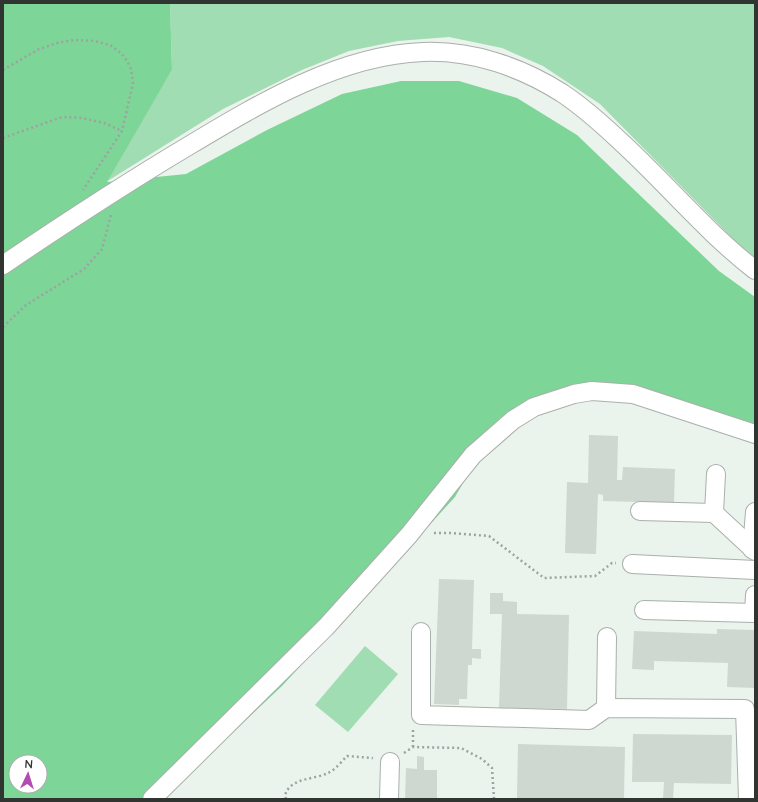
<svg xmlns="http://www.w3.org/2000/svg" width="758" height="802" viewBox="0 0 758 802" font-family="Lato,sans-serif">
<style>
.green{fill:#a1ddb2}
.forest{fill:#7dd598;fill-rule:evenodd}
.building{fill:#cfd7d1}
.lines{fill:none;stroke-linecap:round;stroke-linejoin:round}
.minor-casing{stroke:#a9b0aa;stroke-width:20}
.path{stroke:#9da39f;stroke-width:2.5;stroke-dasharray:2 3;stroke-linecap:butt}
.minor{stroke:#fff;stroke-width:18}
</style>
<rect width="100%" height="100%" fill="#ebf3ed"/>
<!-- green -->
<g class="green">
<polygon points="170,3 755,3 755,258 733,239 600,104 543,66 502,48 449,37 398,41 349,51 302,70 223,109 106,182 172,70"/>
<polygon points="365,646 398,674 348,732 315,705"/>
</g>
<!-- forest -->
<path class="forest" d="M3,3h167l2,67 -65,112 79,-8 81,-44 75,-36 59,-13h58l58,17 60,37 142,136 36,26v128l-136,-38 -77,10 -42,21 -45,79 -173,189 -121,113h-158zM16,762h24v24h-24z"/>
<!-- building -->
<g class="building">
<polygon points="589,435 618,436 617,480 622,480 623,467 675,469 674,503 603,501 603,495 598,494 596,554 565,553 567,482 588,483"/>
<polygon points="439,579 474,580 472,649 481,649 481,659 472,658 472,665 468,665 467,699 459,699 459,705 434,704"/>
<polygon points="490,593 503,593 503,601 517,602 517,614 569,615 567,709 499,708 502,614 490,614"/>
<polygon points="717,629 755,630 755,688 727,687 728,663 654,661 654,670 632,669 634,631 717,634"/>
<polygon points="633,734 732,735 731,784 674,783 673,799 663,799 664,782 632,782"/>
<polygon points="518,744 625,747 624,799 517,798"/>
<polygon points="417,756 424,757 424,770 437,770 437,799 405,799 406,768 417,769"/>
</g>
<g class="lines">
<defs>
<g id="minor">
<path d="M3,265c62,-42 123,-82 187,-120 70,-42 150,-90 233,-93 49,-2 98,15 139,41 21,14 40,31 58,48 46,42 86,91 135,129"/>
<polyline points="640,511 714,513 755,551"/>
<polyline points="714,513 716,474"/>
<polyline points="752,549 755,512"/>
<polyline points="632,564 755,570"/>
<polyline points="644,610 754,613 755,595"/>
<polyline points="421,632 421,715 589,720 606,708 745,709 748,799"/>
<polyline points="606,708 607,637"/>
<polyline points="152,799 326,627 409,535 473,455 513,420 534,407 574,394 592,391 633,394 755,434"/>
<polyline points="389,799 390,762"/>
</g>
</defs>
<!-- minor casing -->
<use href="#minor" class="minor-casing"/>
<!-- path -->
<g class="path">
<polyline points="3,70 39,49 57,43 74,40 94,41 110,45 122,54 127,61 131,69 133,83 122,131 83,190"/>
<polyline points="3,138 62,117 82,118 104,123 122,131"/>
<polyline points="3,327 26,305 84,269 102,249 111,215"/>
<polyline points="434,533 450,533 489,536 544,578 595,576 612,563 616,563"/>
<polyline points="413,747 413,730"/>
<polyline points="404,753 413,747 461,748 482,759 492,768 494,799"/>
<path d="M286,799l-1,-4c6,-18 29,-15 43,-22 7,-3 14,-12 19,-17l26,2"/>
</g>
<!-- minor -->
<use href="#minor" class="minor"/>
</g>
<!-- border -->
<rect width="758" height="802" fill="none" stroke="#313532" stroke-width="8"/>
<!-- north arrow -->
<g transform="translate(28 774) rotate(4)"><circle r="19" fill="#ffffff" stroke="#adaead"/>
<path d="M0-3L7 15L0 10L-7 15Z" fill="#b34cb0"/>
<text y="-6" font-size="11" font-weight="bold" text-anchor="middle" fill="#313532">N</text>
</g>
</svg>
